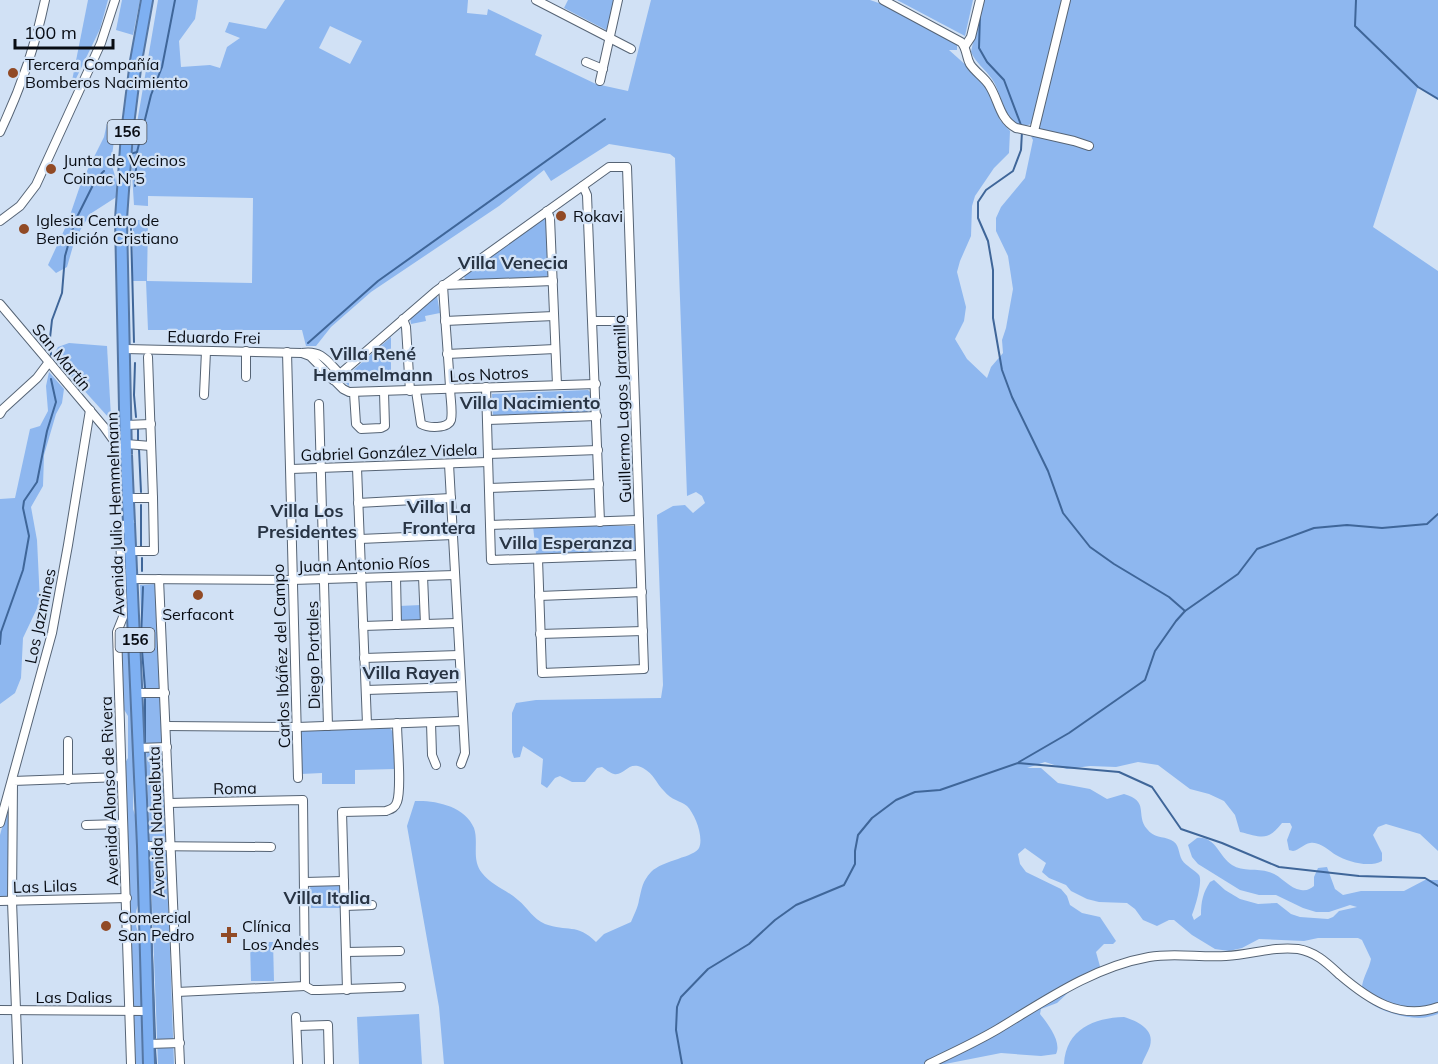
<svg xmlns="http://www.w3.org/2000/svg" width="1438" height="1064" viewBox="0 0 1438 1064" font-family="Mulish,sans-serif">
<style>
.green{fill:#8eb7ef;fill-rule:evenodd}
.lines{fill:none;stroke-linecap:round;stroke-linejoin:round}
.stream{stroke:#3f6699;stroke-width:2}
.minor-casing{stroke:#566475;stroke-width:10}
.highway-casing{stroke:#5577a4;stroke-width:14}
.minor{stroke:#fff;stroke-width:8}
.highway{stroke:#7eb0f2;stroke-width:10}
.poi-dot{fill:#914a25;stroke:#d1e1f5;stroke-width:2}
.labels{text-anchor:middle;stroke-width:4.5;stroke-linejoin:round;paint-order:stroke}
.shield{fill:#d1e1f5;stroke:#444c57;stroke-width:1.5}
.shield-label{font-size:15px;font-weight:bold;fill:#080c13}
.poi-label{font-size:16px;fill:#080c13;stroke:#d1e1f5;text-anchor:start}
.street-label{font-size:16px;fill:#080c13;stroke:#d1e1f5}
.neighbourhood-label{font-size:18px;font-weight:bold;fill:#283444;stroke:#d1e1f5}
</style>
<rect width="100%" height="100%" fill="#d1e1f5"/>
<!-- green -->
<g class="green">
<polygon points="88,0 108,0 100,29 70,91"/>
<polygon points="122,0 140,0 133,35 116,30"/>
<path d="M158,0h40l-3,19 -16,22 2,26 29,-2 10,3 7,-21 13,-9 -15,-6 4,-10 37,7 19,-29h183l-1,13 20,2 1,-6 54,26 -7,20 61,29 32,7 23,-91h219l29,10 58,34v6h-8l19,17 4,7 5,2 8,9 15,35 10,11 -1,22 -15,15 -19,28 -3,10 -1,30 -11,25 -3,11 9,35 -2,14 -9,18 12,20 20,19 4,-11 12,-14 -1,-13 4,-12 7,-39 -5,-33 -12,-25v-13l5,-11 24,-29 8,-38 -3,-6 1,-10c-25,11 -29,-32 -39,-45 -7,-10 -16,-16 -21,-27l11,-52h456v99l-20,-12 -45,140 65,44v580l-18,-17 -34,-10 -8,3 -5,8 9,18v8c-13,7 -34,1 -46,-6 -7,-4 -16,-14 -26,-12 -6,1 -11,7 -17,8l-4,-1 -2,-10 5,-13 -2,-4h-8c-15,19 -20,14 -42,9l-5,-17 -11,-14 -15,-7 -19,-5 -32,-24 -20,-3 -22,5 -26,-1 -23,3 -22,-7 -18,6h14l17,15 32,6 17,10 17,-5c26,7 11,21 23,35 7,9 15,7 24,11 9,4 7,13 11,20 4,6 13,10 17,15 4,6 -4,33 -7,40l2,5 7,-5c0,-14 2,-22 9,-33l4,-2 11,10 15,9 18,5 19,-1 14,11 9,3 28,2 5,-2 6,-6 18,-4 -7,-2 -21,7h-13l-13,-4 -27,-13h-17l-19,-5 -42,-26 -6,-7 -4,-12 9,-7c19,-2 22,19 35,27 11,7 25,3 37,7 12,3 20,17 32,18 6,1 9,-1 13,-4v-9l4,-9 9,-1 8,22 8,6 18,-4h43l21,-11h13v134c-6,2 -13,4 -19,4 -15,0 -56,-10 -57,-27 -1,-11 7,-21 9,-32l-9,-19 -4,-2h-40l-14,3 -45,-2 -17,9 -13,3 -14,-2 -23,-14 -18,-15h-5l-12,6 -14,-6 -8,-11 -8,-6 -28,-1 -12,-3 -16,-8 -5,-6 -17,-7 -7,-6 4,-9 -21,-15 -7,6 2,10 6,8 35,17 6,7 3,9 12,8 18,4 16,24 -3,3h-9l-8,8 5,18 -4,8 -25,11 -15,14 -16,6 -1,5c8,10 22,28 16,40l-15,2 -40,-3 -56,11h-501l-5,-57 -32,-181 8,-25c20,-1 50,5 59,27 5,15 -3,31 8,45 9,12 25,17 36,27 10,8 15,19 27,24 22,8 32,-1 51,18l8,-8 27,-12c3,-7 7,-15 8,-22 3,-12 3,-18 12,-28 12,-12 44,-15 48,-24 5,-11 -4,-34 -12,-42 -6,-5 -16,-6 -23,-15 -8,-8 -10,-17 -21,-23 -15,-8 -18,8 -29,6 -4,-1 -9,-5 -12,-7l-5,1 -12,14h-13l-12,-6 -5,2 -8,10 -6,-4 2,-25 -20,-13 -3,11 -6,1 -2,-6v-39l4,-10 20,-3 125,-2 2,-13 -6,-170 16,-9 12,-1 8,8 12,-10 -3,-7 -6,-4 -9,4 -12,-338 -5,-4 -61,-10 -58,37 -7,-11 -45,36 -128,86 -40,35 -15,19h-10l-4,-16h-154l-2,-49h-14l1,-55 3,-6h12l-1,61 105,2 1,-85 -105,-2v10l-14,-1 -3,-47zM330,26l32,15 -12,23 -31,-16z"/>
<polygon points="568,0 616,0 610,32 564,8"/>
<polygon points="897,0 973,0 965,36"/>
<polygon points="107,123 114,124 116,127 111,162 115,176 118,196 90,214 75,239 67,267 56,273 48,265 67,224 81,183 104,137"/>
<polygon points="543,219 546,219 549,274 546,277 465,280 464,276 466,273"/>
<polygon points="437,296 440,313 425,316 426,321 411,324 410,318"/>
<polygon points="391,337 391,373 354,375 349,378 349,386 342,380"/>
<polygon points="69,343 107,346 111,417 109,418 53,356 58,347"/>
<polygon points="49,372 64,389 62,403 56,414 44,455 43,486 31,507 37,540 40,602 23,638 21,678 15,693 0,704 0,499 15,498 30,429 40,426 48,411 46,386"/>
<polygon points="588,390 591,393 592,408 588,412 493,416 492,394"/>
<polygon points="533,526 637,526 638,550 536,554"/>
<polygon points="157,584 174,1064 158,1064 140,585"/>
<polygon points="421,605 421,621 400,622 399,606"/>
<path d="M128,627l6,140 -1,42 3,9 4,83c-6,12 -7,22 0,35l5,128h-11l-9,-301 3,-5v-42l-5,-8 -2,-73 2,-5z"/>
<polygon points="389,727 393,732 395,769 355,770 355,784 322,784 322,773 301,774 300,733 304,730"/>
<polygon points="6,813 9,814 11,894 8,897 0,897 0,835"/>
<polygon points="310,883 342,883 342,908 311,908"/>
<polygon points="250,942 273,942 274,981 251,981"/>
<polygon points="419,1014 422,1064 359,1064 357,1017"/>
<path d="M1124,1017c13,4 31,12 26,29 -2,6 -6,12 -8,18h-78c2,-35 30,-46 60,-47z"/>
</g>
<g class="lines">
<!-- stream -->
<g class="stream">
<polyline points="1356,0 1355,26 1418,87 1438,99"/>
<polyline points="980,14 979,48 987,62 1004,80 1021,125"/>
<polyline points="1022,131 1021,150 1013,171 986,190 978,202 978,218 988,241 993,270 993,318 1002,370 1012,397 1048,471 1063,513 1090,547 1114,564 1169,597 1185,611"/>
<polyline points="130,154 137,152 151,95 162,67 175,0"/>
<polyline points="135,186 137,152"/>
<polyline points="134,220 131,229 134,342"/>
<polyline points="308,343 378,281 605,119"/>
<polyline points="51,355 50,338 52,320 62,293 65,256 75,221 96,179 104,171"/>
<polyline points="135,363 134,395 136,417"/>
<polyline points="138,429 138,441"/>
<polyline points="139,449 141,492"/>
<polyline points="141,505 141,546"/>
<polyline points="142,558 142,571"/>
<polyline points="143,587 141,638 145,688"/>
<polyline points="0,644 1,632 23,570 29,536 23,508 24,501 37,482 47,431 56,402 51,379"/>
<polyline points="145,742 145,699"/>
<polyline points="145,753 147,825"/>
<polyline points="1019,762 1069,733 1145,680 1155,651 1176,621 1185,611 1238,574 1257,549 1314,528 1347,525 1382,528 1427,524 1438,514"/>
<polyline points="149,870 155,1038"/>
<polyline points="155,1049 156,1064"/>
<polyline points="682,1064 676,1030 677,1007 681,997 708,969 749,944 775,920 796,905 844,885 855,864 855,851 858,835 872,818 896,800 915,792 940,790 1018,763 1119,772 1152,787 1181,829 1222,843 1279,867 1359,876 1425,878 1438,886"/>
</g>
<defs>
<g id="minor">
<polyline points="536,0 631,49"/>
<path d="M883,0l78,42c6,6 5,15 9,22 5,8 14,13 19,21 10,15 10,34 27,43l58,13 15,5"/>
<polyline points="965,46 971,37 980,0"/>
<polyline points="586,62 603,69"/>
<polyline points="600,81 618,0"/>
<polyline points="1034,131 1066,0"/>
<path d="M0,132c21,-44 35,-84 45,-132"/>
<polyline points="583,186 587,195 600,522"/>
<polyline points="547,211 550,218 557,385"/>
<polyline points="0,221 20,206 36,185 101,43 115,0"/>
<polyline points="0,304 104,427 124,455 126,455"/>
<polyline points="403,319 406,327 410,391"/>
<polyline points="445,321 554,316"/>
<polyline points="593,321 632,321"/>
<path d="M125,349l177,4c20,-3 25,8 38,21"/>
<polyline points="287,352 298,778"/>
<polyline points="302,353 310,356 343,389 349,392 596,384"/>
<polyline points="447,354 555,349"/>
<polyline points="246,377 246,351"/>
<polyline points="333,380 436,291 609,167 627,167 644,669 542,673 538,559"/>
<polyline points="486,387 491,560 640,555"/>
<path d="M416,391l5,33c7,4 27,5 30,-4 2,-9 -1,-23 -1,-33 -2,-34 -5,-68 -7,-102l110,-4"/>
<polyline points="354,393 356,424 361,429 381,428 385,426 384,392"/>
<polyline points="204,395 206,351"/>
<polyline points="319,404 328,726"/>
<polyline points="0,414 3,409 37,378 49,362"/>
<polyline points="487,420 597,416"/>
<polyline points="126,425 151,424"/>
<polyline points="126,444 151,446"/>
<polyline points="488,454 598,450"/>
<polyline points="449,464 465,753 461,764"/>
<polyline points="357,468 367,724"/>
<polyline points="291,469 488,462"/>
<polyline points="489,488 599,484"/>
<polyline points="129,498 153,498 148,357"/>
<polyline points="358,503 451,498"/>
<polyline points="130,522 124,525 120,533 123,617 117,632 131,1064"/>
<polyline points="490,525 639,520"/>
<polyline points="360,539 453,535"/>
<polyline points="131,551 154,551 153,498"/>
<polyline points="423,576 425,624"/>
<polyline points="396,577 397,625"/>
<polyline points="131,579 292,580 455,575"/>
<polyline points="159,579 180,1064"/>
<polyline points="539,596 642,592"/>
<polyline points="363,626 457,623"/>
<polyline points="540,634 643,631"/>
<polyline points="364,658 459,655"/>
<polyline points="366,690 460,687"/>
<polyline points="137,693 165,693"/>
<polyline points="431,723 432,755 436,765"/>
<polyline points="166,726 297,727 462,721"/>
<polyline points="68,741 68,780"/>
<polyline points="139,748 167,747"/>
<polyline points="169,803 303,800 305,986"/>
<polyline points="0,823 52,633 68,545 90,410"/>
<polyline points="86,825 122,824"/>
<polyline points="143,846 271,847"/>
<polyline points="305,882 344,881"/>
<polyline points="0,901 127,898"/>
<polyline points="345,906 372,905"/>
<polyline points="346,952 400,951"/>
<polyline points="305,986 312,990 319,990 401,987"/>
<path d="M347,990l-5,-178 44,-1c5,-2 9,-3 11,-9 5,-14 0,-61 0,-79"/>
<polyline points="177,992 305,986"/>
<polyline points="0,1010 148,1011"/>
<polyline points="296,1017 298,1064"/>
<polyline points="297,1026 328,1025 329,1064"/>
<polyline points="149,1044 180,1043"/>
<polyline points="18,1064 12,901 13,781 121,777"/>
<path d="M929,1064c23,-11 47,-22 69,-35 48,-29 95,-62 151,-72 26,-5 51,1 77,-1 25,-1 47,-10 72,-7 18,3 29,14 42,26 28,24 60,46 98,32"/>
</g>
<polyline id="highway" points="147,0 136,61 127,133 121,219 126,455 143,846 149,1064"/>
</defs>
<!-- minor casing -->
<use href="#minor" class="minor-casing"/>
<!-- highway casing -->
<use href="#highway" class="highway-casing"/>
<!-- minor -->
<use href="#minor" class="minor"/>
<!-- highway -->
<use href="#highway" class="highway"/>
</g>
<!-- markers -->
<g class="poi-dot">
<circle cx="13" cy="73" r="6"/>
<circle cx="51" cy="169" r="6"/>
<circle cx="561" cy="216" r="6"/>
<circle cx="24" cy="229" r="6"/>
<circle cx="198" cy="595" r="6"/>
<circle cx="106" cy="926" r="6"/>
<path d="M226 926h6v6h6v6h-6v6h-6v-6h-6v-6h6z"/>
</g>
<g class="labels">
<!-- shield labels -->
<g class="shield">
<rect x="107.5" y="120" width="39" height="24" rx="4.5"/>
<rect x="115.5" y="628" width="39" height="24" rx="4.5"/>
</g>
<g class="shield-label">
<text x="127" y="137">156</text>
<text x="135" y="645">156</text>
</g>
<!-- poi labels -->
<g class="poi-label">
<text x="25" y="70">Tercera Compañía<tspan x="25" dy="18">Bomberos Nacimiento</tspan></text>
<text x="63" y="166">Junta de Vecinos<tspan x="63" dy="18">Coinac N°5</tspan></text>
<text x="573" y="222">Rokavi</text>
<text x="36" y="226">Iglesia Centro de<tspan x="36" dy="18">Bendición Cristiano</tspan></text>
<text x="198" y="620" text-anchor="middle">Serfacont</text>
<text x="118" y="923">Comercial<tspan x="118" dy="18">San Pedro</tspan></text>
<text x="242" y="932">Clínica<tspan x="242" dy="18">Los Andes</tspan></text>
</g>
<!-- street labels -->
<g class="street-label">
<text transform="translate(214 337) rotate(1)" y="6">Eduardo Frei</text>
<text transform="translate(62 357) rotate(50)" y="6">San Martín</text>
<text transform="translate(489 374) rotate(-3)" y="6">Los Notros</text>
<text transform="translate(622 409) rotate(-92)" y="6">Guillermo Lagos Jaramillo</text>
<text transform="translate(389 452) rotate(-2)" y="6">Gabriel González Videla</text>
<text transform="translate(115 514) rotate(-92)" y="6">Avenida Julio Hemmelmann</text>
<text transform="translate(364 564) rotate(-2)" y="6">Juan Antonio Ríos</text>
<text transform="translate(40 616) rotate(-78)" y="6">Los Jazmines</text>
<text transform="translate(313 655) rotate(-91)" y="6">Diego Portales</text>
<text transform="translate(281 656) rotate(-92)" y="6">Carlos Ibáñez del Campo</text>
<text transform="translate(235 788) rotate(-1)" y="6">Roma</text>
<text transform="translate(109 791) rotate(-92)" y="6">Avenida Alonso de Rivera</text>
<text transform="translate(156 822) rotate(-92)" y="6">Avenida Nahuelbuta</text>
<text transform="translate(45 886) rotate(-2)" y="6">Las Lilas</text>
<text x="74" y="1003">Las Dalias</text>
</g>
<!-- neighbourhood labels -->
<g class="neighbourhood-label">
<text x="513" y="269">Villa Venecia</text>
<text x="373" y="360">Villa René<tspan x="373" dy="21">Hemmelmann</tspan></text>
<text x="530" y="409">Villa Nacimiento</text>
<text x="439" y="513">Villa La<tspan x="439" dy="21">Frontera</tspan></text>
<text x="307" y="517">Villa Los<tspan x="307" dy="21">Presidentes</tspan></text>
<text x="566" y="549">Villa Esperanza</text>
<text x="411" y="679">Villa Rayen</text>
<text x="327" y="904">Villa Italia</text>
</g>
</g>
<!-- scale -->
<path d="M15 39v9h98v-9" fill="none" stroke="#080c13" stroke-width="3"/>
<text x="24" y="39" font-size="18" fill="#080c13" stroke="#d1e1f5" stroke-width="4.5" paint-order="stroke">100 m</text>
</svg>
